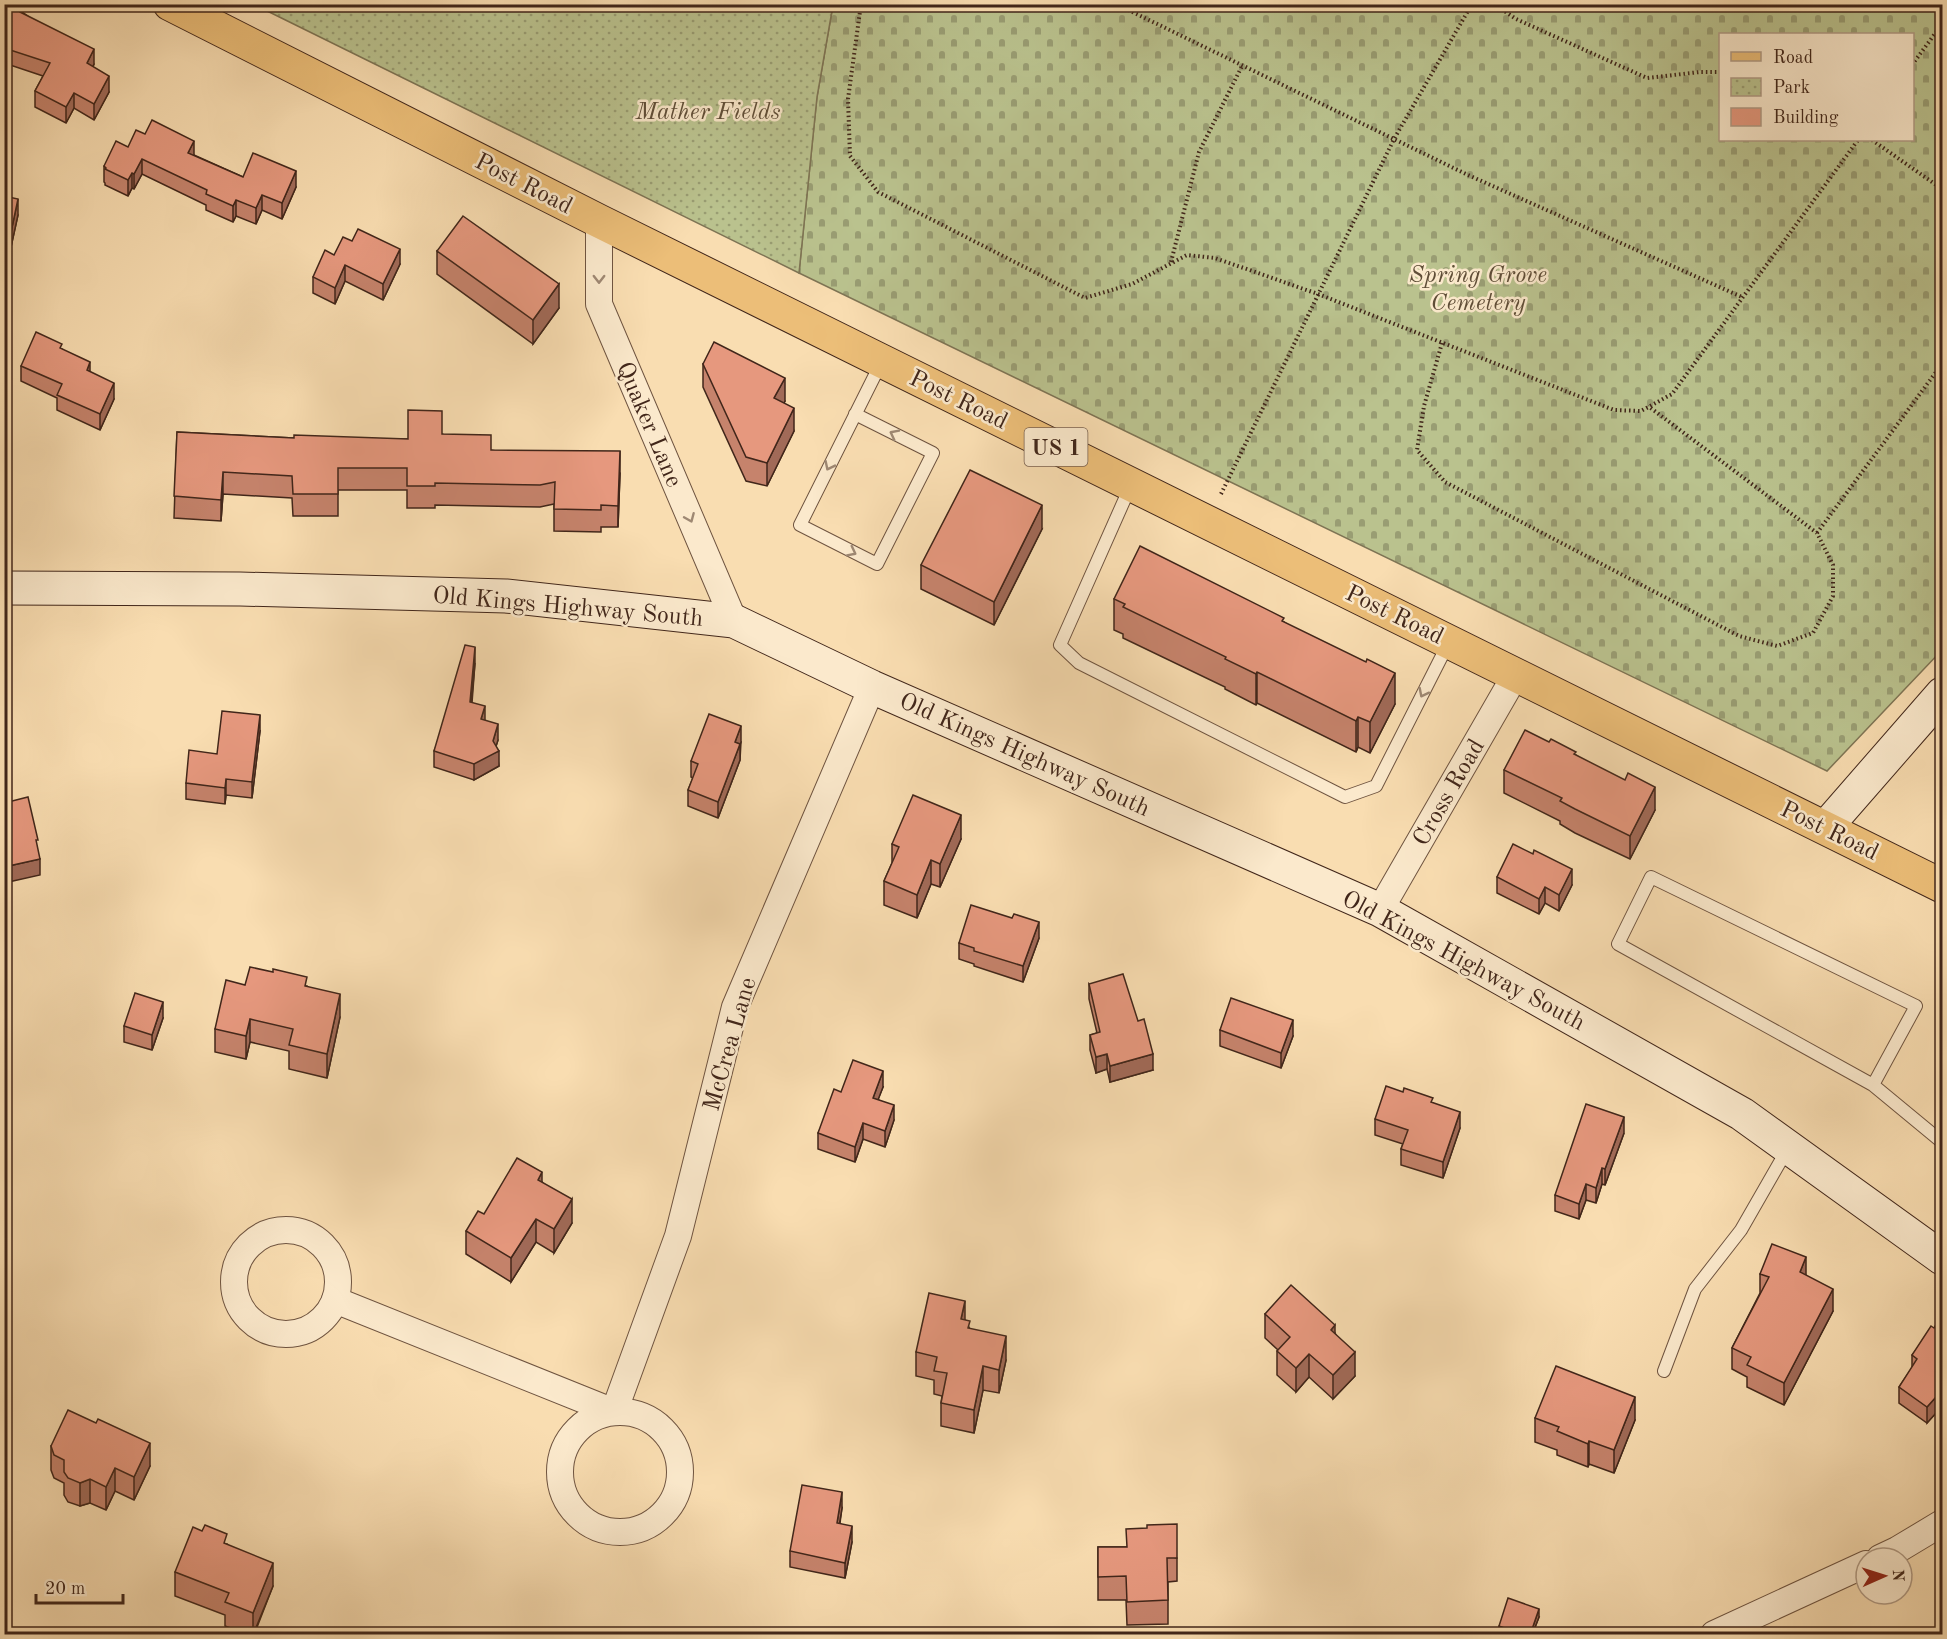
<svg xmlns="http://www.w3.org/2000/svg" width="1947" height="1639" viewBox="0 0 1947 1639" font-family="'Old Standard TT',serif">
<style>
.cemetery{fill:url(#cemetery-stones);stroke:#7e7454;stroke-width:1.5;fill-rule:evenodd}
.park{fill:url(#park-dots);stroke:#7e7454;stroke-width:1.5}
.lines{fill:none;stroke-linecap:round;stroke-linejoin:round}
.lane-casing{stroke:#6f5440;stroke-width:14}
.street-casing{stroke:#6f5440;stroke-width:28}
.secondary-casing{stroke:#41261a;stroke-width:35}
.primary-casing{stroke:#41261a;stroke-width:35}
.path{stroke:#41261a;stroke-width:4;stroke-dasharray:1.5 3;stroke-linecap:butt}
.lane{stroke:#fbe9cc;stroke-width:12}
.street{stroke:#fbe9cc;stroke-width:26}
.secondary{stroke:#fbe9cc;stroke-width:33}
.primary{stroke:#ecbe78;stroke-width:33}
.wall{fill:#c6836c;stroke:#41261a;stroke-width:1.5}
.shaded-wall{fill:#a16a58;stroke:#41261a;stroke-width:1.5}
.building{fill:#e6987e;stroke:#41261a;stroke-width:1.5}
.oneway{stroke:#9e8873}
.labels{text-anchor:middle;stroke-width:5;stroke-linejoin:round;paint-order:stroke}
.shield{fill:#fbe9cc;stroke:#79604f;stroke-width:1.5}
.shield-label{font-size:22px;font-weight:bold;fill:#41261a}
.park-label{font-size:24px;font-style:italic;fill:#5f4d37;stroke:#fbe9cc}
.street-label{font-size:24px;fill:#41261a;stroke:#fbe9cc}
</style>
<defs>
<pattern id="cemetery-stones" width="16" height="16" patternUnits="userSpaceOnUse" patternTransform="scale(1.5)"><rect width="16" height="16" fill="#bac28e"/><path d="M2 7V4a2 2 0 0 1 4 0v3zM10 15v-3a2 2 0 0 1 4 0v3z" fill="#999d73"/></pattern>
<pattern id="park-dots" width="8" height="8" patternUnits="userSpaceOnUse" patternTransform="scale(1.5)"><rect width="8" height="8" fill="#bac28e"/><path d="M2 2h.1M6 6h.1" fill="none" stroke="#999d73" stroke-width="1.8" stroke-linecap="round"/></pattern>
</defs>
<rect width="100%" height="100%" fill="#f9ddb1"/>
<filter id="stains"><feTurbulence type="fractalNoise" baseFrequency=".00333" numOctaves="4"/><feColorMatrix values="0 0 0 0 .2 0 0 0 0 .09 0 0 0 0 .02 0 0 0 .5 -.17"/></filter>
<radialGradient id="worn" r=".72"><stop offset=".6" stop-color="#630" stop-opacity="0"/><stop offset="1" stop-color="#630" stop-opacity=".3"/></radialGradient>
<!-- cemetery -->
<path class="cemetery" d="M833,5h1109v645l-115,121 -1028,-498 18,-176zM1720,34h192v106h-192z"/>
<!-- park -->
<polygon class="park" points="255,5 833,5 817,97 799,273"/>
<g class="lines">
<defs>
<g id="lane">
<polyline points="855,414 933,453 877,564 800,525 881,363"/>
<polyline points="1131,485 1060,645 1079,663 1345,797 1376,786 1449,642"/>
<polyline points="1873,1085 1916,1006 1651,877 1618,944 1873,1085 1942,1142"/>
<polyline points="1664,1371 1695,1289 1741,1230 1788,1148"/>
</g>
<g id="street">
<polyline points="599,221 599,304 734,621"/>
<polyline points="1380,910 1516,674"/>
<circle cx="286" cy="1282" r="52"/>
<polyline points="335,1300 614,1412 678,1236 735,1007 872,687"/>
<circle cx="620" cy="1472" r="60"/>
<polyline points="1880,1558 1897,1550 1942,1523"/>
<polyline points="1714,1634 1866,1564"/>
</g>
<g id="secondary">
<polyline points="4,588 240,589 506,596 734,621 872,687 1380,910 1742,1114 1942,1258"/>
<polyline points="1826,827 1942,694"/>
</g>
<polyline id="primary" points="170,4 599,221 1942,886"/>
</defs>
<!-- lane casing -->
<use href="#lane" class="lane-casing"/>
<!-- street casing -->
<use href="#street" class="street-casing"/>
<!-- secondary casing -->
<use href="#secondary" class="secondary-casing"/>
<!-- primary casing -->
<use href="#primary" class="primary-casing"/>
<!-- path -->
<g class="path">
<polyline points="861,4 848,99 850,156 878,192 1085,298 1132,284 1187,255 1215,258 1318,294 1614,410 1641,411 1672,394 1858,140"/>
<polyline points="1116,4 1468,175 1742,297"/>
<polyline points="1494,4 1516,19 1647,78 1700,72 1720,72"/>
<polyline points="1912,65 1942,24"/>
<polyline points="1872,140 1942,189"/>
<polyline points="1171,262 1199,152 1242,66"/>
<polyline points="1442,343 1424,406 1417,450 1445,482 1739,636 1777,646 1813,633 1833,596 1833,565 1817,533 1648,406"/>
<polyline points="1221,494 1394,139 1472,4"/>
<polyline points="1817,533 1942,364"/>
</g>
<!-- lane -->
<use href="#lane" class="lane"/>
<!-- street -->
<use href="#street" class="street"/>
<!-- secondary -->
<use href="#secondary" class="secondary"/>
<!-- primary -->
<use href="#primary" class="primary"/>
</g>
<!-- wall -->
<g class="wall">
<polygon points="4,4 22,12 94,64 93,67 109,92 94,120 74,108 66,123 35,107 35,91 43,76 4,63"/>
<polygon points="128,147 194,155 243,177 296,187 282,219 262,210 256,224 236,216 233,222 206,210 206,205 142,174 134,189 132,188 128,196 105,185 105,183 104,182 104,166"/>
<polygon points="4,196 18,215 11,247 4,246"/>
<polygon points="437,251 559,308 533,344 437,274"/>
<polygon points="334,255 400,264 383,300 345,281 335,304 313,293 313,277"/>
<polygon points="62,349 90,372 114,399 100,430 57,410 57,398 21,381 21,366"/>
<polygon points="703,364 785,401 784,403 794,431 767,486 746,481 703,387"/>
<polygon points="177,432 294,438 408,439 442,434 491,450 620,473 618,527 601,527 601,532 554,531 554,504 540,507 435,505 435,508 407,508 407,490 338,490 338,516 293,516 292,498 223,494 221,521 174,518"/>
<polygon points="1042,529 994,625 921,589 921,565"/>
<polygon points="1114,599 1284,622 1395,704 1370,753 1358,747 1356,752 1257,703 1256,705 1225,689 1225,687 1123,638 1123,634 1114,630"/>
<polygon points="475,663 472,703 498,740 496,746 499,766 474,780 434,767 434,751"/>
<polygon points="260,731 252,798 226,795 225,804 186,799 186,783 217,754"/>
<polygon points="741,742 740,760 718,818 688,806 688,790 693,778 691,777 691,761"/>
<polygon points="1576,755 1655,810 1630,859 1575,833 1560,824 1560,821 1504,793 1504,770"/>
<polygon points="961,839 940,887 931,884 917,918 884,905 884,881 892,863 892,844"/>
<polygon points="1497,877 1572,885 1559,911 1545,903 1539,914 1497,893"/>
<polygon points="1012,918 1039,938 1023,982 974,966 974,964 959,959 959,943"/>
<polygon points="1089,984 1153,1070 1110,1082 1107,1069 1096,1073 1090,1050 1090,1035 1097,1033 1089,999"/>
<polygon points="245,985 307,986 340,1017 327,1078 289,1069 289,1051 250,1042 246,1059 215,1052 215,1029"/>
<polygon points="163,1018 152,1050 124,1042 124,1026"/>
<polygon points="1220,1030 1293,1036 1281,1068 1220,1046"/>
<polygon points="883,1087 878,1099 894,1120 885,1147 863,1139 855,1162 818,1149 818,1133 841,1092"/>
<polygon points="1433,1103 1460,1128 1443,1178 1401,1165 1401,1149 1403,1144 1375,1135 1375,1119"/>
<polygon points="1624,1133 1605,1185 1602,1184 1596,1203 1586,1200 1579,1219 1555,1211 1555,1195"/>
<polygon points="542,1182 572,1223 554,1253 536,1242 511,1282 466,1254 466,1231 484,1214"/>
<polygon points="1760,1274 1806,1276 1833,1311 1784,1405 1747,1387 1747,1377 1732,1369 1732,1348 1760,1293"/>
<polygon points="1265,1314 1335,1333 1355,1376 1333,1399 1309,1377 1296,1392 1277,1375 1277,1351 1278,1350 1265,1338"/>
<polygon points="965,1320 970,1329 1006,1360 999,1393 983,1390 974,1433 941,1426 941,1403 942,1396 934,1394 934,1380 916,1376 916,1352"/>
<polygon points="1934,1328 1942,1331 1942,1409 1939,1414 1936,1413 1927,1423 1899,1403 1899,1387 1912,1368 1912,1355"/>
<polygon points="1535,1418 1635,1420 1614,1473 1589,1464 1588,1467 1557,1455 1557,1450 1535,1442"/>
<polygon points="51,1446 150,1466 134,1500 115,1491 106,1510 90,1503 80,1506 68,1502 64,1495 64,1483 54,1478 51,1470"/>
<polygon points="842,1508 840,1523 852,1542 845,1578 790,1567 790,1551"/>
<polygon points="227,1544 273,1586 254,1635 249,1635 225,1626 225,1615 175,1596 175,1572"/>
<polygon points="1098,1547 1126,1547 1177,1558 1177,1581 1168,1582 1168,1624 1127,1625 1126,1600 1098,1600"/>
<polygon points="1539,1617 1532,1635 1501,1635 1499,1634 1499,1626"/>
</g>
<!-- shaded-wall -->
<g class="shaded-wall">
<polygon points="94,49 94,64 87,79 87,63"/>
<polygon points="109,76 109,92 94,120 94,104"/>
<polygon points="74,93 74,108 66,123 66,107"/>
<polygon points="194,141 194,157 188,153"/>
<polygon points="142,159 142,174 134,189 134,174"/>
<polygon points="296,171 296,187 282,219 282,203"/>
<polygon points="132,173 132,188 128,196 128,180"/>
<polygon points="262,195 262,210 256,224 256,208"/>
<polygon points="18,199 18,215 11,247 11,232"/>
<polygon points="236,200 236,216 233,222 233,206"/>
<polygon points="400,249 400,264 383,300 383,284"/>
<polygon points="345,265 345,281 335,304 335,288"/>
<polygon points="559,284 559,308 533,344 533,320"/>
<polygon points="90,362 90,377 87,370"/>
<polygon points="785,378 785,401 774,421 774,398"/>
<polygon points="114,383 114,399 100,430 100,414"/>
<polygon points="794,408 794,431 767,486 767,463"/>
<polygon points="620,451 620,473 618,527 618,506"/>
<polygon points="223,472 223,494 221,521 221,500"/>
<polygon points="1042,505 1042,529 994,625 994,602"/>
<polygon points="475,647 475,663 470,718 470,702"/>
<polygon points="1257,672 1257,703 1256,705 1256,674"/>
<polygon points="1395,673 1395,704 1370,753 1370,722"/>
<polygon points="485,706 485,722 481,719"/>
<polygon points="260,715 260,731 252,798 252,782"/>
<polygon points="1358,717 1358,747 1356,752 1356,721"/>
<polygon points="498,724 498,740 494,753 499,751 499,766 474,780 474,764 493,741"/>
<polygon points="741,726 741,742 735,758 735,742"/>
<polygon points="740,744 740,760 718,818 718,802"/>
<polygon points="226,779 226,795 225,804 225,788"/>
<polygon points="1655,787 1655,810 1630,859 1630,836"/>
<polygon points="961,815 961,839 940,887 940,864"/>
<polygon points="40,859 40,875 4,883 4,867"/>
<polygon points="931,860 931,884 917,918 917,895"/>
<polygon points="1572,869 1572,885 1559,911 1559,895"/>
<polygon points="1545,887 1545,903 1539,914 1539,899"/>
<polygon points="1039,922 1039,938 1023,982 1023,966"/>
<polygon points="340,994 340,1017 327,1078 327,1054"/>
<polygon points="163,1002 163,1018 152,1050 152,1035"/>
<polygon points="250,1019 250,1042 246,1059 246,1036"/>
<polygon points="1293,1020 1293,1036 1281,1068 1281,1053"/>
<polygon points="1107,1054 1107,1069 1096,1073 1096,1057"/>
<polygon points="1153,1054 1153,1070 1110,1082 1110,1066"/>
<polygon points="883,1071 883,1087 873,1113 873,1098"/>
<polygon points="894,1105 894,1120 885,1147 885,1131"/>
<polygon points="1460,1112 1460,1128 1443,1178 1443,1162"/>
<polygon points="1624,1117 1624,1133 1605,1185 1605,1169"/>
<polygon points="863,1123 863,1139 855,1162 855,1147"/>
<polygon points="1602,1168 1602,1184 1596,1203 1596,1188"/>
<polygon points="542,1172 542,1195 538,1180"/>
<polygon points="1586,1184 1586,1200 1579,1219 1579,1204"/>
<polygon points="572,1199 572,1223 554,1253 554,1229"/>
<polygon points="536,1219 536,1242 511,1282 511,1258"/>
<polygon points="1806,1257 1806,1279 1800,1272"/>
<polygon points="1833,1289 1833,1311 1784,1405 1784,1383"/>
<polygon points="965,1301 965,1324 961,1319"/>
<polygon points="1335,1325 1335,1349 1331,1330"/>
<polygon points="1006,1336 1006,1360 999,1393 999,1370"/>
<polygon points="1355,1352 1355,1376 1333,1399 1333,1375"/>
<polygon points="1309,1354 1309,1377 1296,1392 1296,1368"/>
<polygon points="983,1366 983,1390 974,1433 974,1410"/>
<polygon points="1942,1393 1942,1409 1939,1414 1939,1399"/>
<polygon points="1635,1397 1635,1420 1614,1473 1614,1450"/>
<polygon points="1936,1397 1936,1413 1927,1423 1927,1407"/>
<polygon points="1589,1441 1589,1464 1588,1467 1588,1444"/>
<polygon points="150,1443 150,1466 134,1500 134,1477"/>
<polygon points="115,1468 115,1491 106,1510 106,1487"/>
<polygon points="90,1479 90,1503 80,1506 80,1483"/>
<polygon points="842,1492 842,1508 837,1539 837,1523"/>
<polygon points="852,1526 852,1542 845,1578 845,1563"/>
<polygon points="273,1563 273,1586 253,1635 253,1613"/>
<polygon points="1539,1609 1539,1617 1532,1635 1530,1635"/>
</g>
<!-- building -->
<g class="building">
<polygon points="4,4 18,4 22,6 20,12 94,49 87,63 109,76 94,104 74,93 66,107 35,91 50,63 4,48"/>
<polygon points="152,120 194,141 188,153 243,177 253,153 296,171 282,203 262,195 256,208 236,200 233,206 206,194 207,190 142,159 134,174 132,173 128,180 105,169 106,168 104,166 116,141 128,147 136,130 145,134"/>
<polygon points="4,196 18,199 11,232 4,230"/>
<polygon points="463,216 559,284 533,320 437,251"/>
<polygon points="358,229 400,249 383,284 345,265 335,288 313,277 325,250 334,255 343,237 352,241"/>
<polygon points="36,332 62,344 60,348 90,362 87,370 114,383 100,414 57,395 62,384 21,366"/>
<polygon points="714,342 785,378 774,398 794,408 767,463 746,457 703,364"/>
<polygon points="408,410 442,411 442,434 491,435 491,450 620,451 618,506 601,505 601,510 554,509 555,482 540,485 435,483 435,486 407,486 407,468 338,468 338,494 293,494 292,476 223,472 221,500 174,496 177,432 294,438 294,435 408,439"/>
<polygon points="970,470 1042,505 994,602 921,565"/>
<polygon points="1140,546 1284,618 1282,621 1366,662 1367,659 1395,673 1370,722 1358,717 1356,721 1257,672 1256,674 1225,659 1226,657 1123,607 1125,604 1114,599"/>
<polygon points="465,645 475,647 470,702 485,706 481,719 498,724 493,741 499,751 474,764 434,751"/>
<polygon points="222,711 260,715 252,782 226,779 225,788 186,783 189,750 217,754"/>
<polygon points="709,714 741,726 735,742 740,744 718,802 688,790 698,764 691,761"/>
<polygon points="1525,730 1549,742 1551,739 1576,752 1574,754 1625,780 1628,773 1655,787 1630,836 1575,809 1560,801 1562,798 1504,770"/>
<polygon points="913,795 961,815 940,864 931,860 917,895 884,881 899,847 892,844"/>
<polygon points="28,797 38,840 36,840 40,859 4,867 4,803"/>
<polygon points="1513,844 1533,854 1534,850 1572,869 1559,895 1545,887 1539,899 1497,877"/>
<polygon points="971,905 1012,918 1014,914 1039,922 1023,966 974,951 974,948 959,943"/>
<polygon points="250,967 273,972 273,969 307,977 305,986 340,994 327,1054 289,1045 293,1029 250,1019 246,1036 215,1029 226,980 245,985"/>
<polygon points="1123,974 1138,1021 1144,1019 1153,1054 1110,1066 1107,1054 1096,1057 1090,1035 1100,1032 1089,984"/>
<polygon points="135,993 163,1002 152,1035 124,1026"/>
<polygon points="1231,998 1293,1020 1281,1053 1220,1030"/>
<polygon points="853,1060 883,1071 873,1098 894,1105 885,1131 863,1123 855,1147 818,1133 834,1089 841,1092"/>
<polygon points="1386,1086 1403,1092 1404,1088 1433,1098 1431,1102 1460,1112 1443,1162 1401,1149 1408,1130 1375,1119"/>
<polygon points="1586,1104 1624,1117 1605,1169 1602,1168 1596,1188 1586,1184 1579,1204 1555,1195"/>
<polygon points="517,1158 542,1172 538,1180 572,1199 554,1229 536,1219 511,1258 466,1231 478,1211 484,1214"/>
<polygon points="1772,1244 1806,1257 1800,1272 1833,1289 1784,1383 1747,1365 1751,1357 1732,1348 1769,1277 1760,1274"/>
<polygon points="1291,1285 1335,1325 1331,1330 1355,1352 1333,1375 1309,1354 1296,1368 1277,1351 1290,1337 1265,1314"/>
<polygon points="929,1293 965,1301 961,1319 970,1321 968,1328 1006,1336 999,1370 983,1366 974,1410 941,1403 947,1373 934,1371 937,1357 916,1352"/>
<polygon points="1931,1326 1934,1328 1935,1326 1942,1331 1942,1393 1939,1399 1936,1397 1927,1407 1899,1387 1917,1359 1912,1355"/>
<polygon points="1556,1366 1635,1397 1614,1450 1589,1441 1588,1444 1557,1431 1559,1427 1535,1418"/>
<polygon points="68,1410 96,1423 98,1419 150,1443 134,1477 115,1468 106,1487 90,1479 80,1483 68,1478 64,1472 64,1460 54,1455 51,1446"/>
<polygon points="802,1485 842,1492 837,1523 852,1526 845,1563 790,1551"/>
<polygon points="1177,1524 1177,1558 1167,1558 1168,1600 1127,1602 1126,1576 1098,1577 1098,1547 1127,1547 1126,1529 1147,1528 1147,1525"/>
<polygon points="205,1525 227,1534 224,1543 273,1563 253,1613 225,1602 229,1593 175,1572 193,1527 202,1531"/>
<polygon points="1508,1598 1539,1609 1530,1635 1523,1635 1499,1626"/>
</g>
<!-- one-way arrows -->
<defs><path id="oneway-chevron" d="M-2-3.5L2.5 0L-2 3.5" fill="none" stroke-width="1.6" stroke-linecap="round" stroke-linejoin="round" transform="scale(1.5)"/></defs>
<g class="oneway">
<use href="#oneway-chevron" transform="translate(599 279) rotate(90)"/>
<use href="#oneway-chevron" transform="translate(894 434) rotate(-153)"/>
<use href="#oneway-chevron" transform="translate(829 466) rotate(116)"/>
<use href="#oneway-chevron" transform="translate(690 518) rotate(67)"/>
<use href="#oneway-chevron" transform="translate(852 552) rotate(27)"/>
<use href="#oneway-chevron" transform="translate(1423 693) rotate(117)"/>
</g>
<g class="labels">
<!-- shield labels -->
<rect class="shield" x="1024.5" y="428" width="63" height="38" rx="4.5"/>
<g class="shield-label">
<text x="1056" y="455">US 1</text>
</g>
<!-- park labels -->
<g class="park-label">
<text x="708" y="119">Mather Fields</text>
<text x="1478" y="282">Spring Grove<tspan x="1478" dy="28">Cemetery</tspan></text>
</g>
<!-- street labels -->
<g class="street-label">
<text transform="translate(524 183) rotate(27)" y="8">Post Road</text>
<text transform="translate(959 399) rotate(26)" y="8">Post Road</text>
<text transform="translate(650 424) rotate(67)" y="8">Quaker Lane</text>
<text transform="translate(568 606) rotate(5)" y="8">Old Kings Highway South</text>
<text transform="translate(1395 614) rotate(26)" y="8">Post Road</text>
<text transform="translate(1025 754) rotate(24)" y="8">Old Kings Highway South</text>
<text transform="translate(1448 792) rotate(-60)" y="8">Cross Road</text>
<text transform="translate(1830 830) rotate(26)" y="8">Post Road</text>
<text transform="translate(1464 960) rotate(28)" y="8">Old Kings Highway South</text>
<text transform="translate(729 1044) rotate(-74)" y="8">McCrea Lane</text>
</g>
</g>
<!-- margin -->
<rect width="1947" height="1639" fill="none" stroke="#f9ddb1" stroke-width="24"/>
<rect x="6" y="6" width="1935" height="1627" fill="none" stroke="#41261a" stroke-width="3"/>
<rect x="12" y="12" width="1923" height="1615" fill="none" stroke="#41261a" stroke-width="1.5"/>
<!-- legend -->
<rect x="1719" y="33" width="195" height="108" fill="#fbe9cc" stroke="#b19b85" stroke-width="1.5"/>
<rect x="1731" y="52" width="30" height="9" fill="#ecbe78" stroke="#b19b85" stroke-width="1.5"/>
<text x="1773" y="63" font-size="18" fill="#41261a">Road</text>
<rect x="1731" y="78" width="30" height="18" fill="url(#park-dots)" stroke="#b19b85" stroke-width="1.5"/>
<text x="1773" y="93" font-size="18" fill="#41261a">Park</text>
<rect x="1731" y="108" width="30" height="18" fill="#e6987e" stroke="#b19b85" stroke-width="1.5"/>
<text x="1773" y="123" font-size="18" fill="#41261a">Building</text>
<!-- north arrow -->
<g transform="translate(1884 1576) rotate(87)"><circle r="28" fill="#fbe9cc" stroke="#b19b85" stroke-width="1.5"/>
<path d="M0-4.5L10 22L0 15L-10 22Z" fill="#8f2418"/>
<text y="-9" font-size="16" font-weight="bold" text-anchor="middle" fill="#41261a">N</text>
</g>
<!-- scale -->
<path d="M36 1594v9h87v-9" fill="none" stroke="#41261a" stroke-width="3"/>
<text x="45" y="1594" font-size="18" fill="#41261a" stroke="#fbe9cc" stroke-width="4.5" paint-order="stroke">20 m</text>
<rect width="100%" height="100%" filter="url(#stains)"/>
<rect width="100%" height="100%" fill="url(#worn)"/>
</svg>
